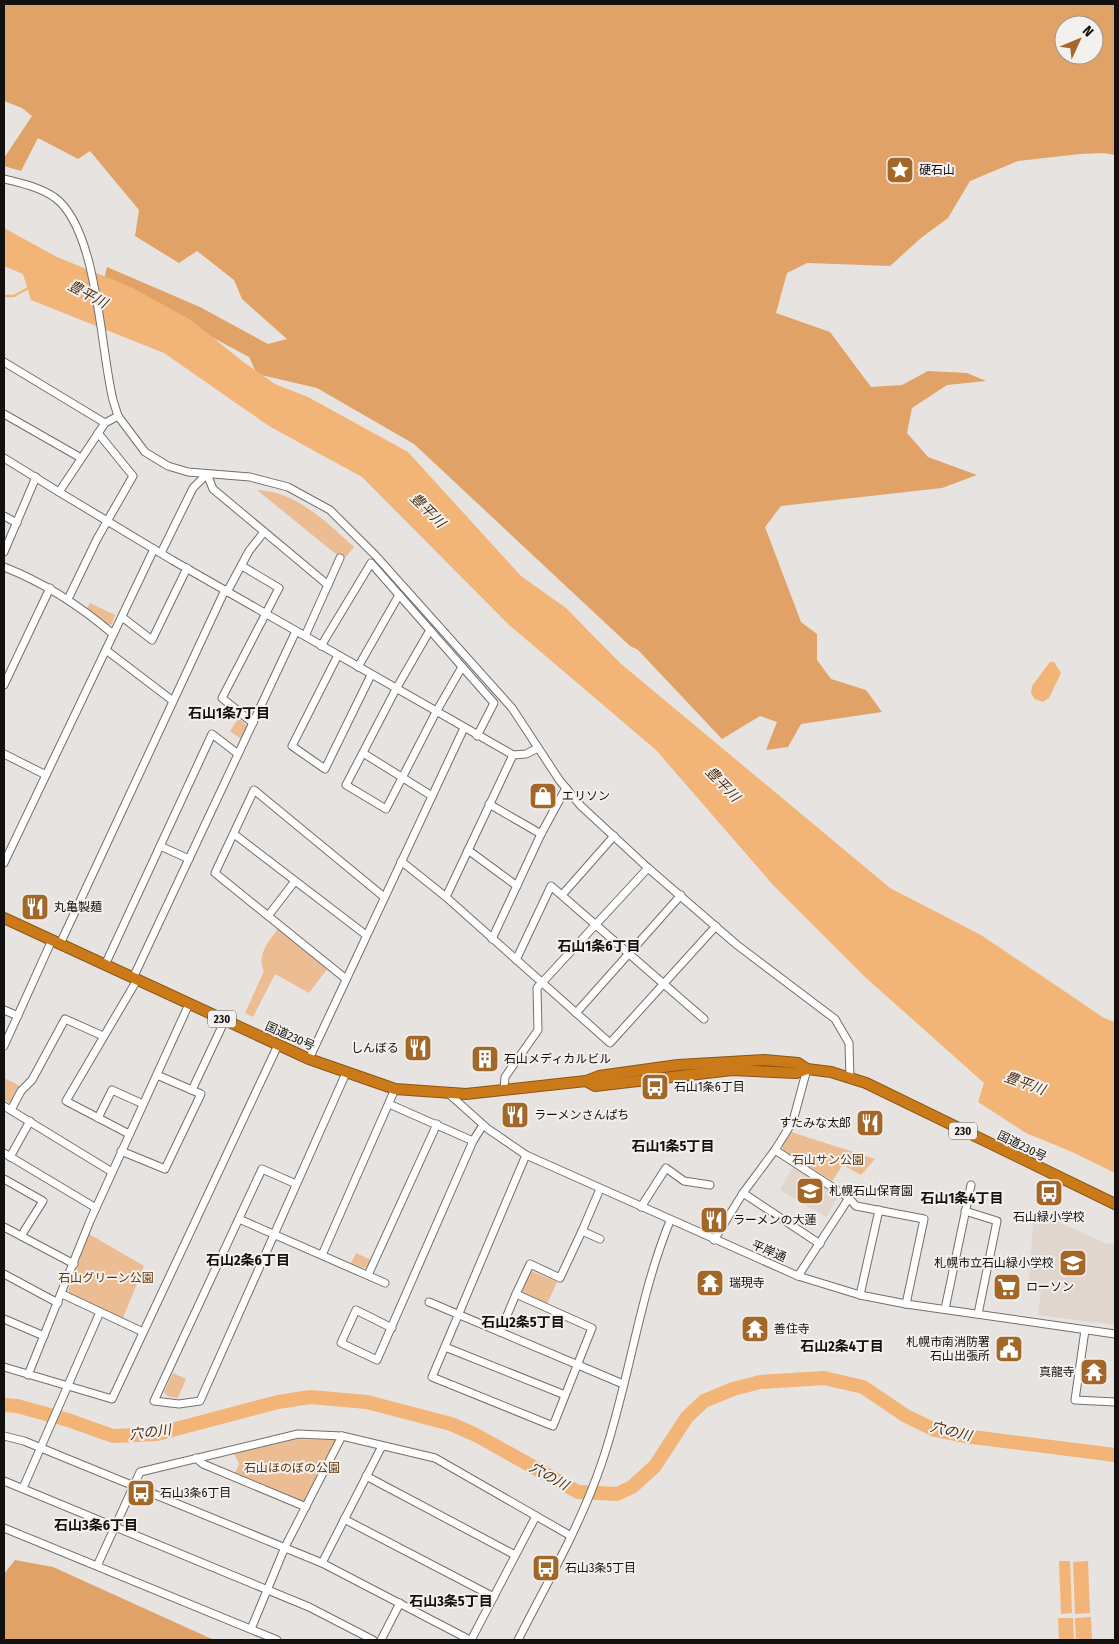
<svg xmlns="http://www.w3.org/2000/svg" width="1119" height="1644" viewBox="0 0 1119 1644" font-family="'Fira Sans Condensed','Noto Sans JP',sans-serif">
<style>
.built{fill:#e0d6ce}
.green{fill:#ecbc92}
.forest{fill:#e0a267;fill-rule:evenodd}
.water{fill:#f3b478}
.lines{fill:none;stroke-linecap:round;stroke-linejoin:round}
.stream{stroke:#f3b478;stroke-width:2.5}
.river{stroke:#f3b478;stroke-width:14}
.minor-casing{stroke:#736f6c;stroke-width:9}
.highway-casing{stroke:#8a5516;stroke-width:12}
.minor{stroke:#fff;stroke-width:7}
.highway{stroke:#cb7a1a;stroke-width:10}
.labels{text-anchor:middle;stroke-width:4;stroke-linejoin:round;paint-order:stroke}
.shield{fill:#f4f0ed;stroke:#565452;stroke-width:1}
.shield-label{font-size:11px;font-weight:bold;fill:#121110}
.poi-label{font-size:12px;fill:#121110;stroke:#f4f0ed;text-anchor:start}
.street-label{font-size:12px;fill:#121110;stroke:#f4f0ed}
.park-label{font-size:12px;fill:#603706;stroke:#f4f0ed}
.water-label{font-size:14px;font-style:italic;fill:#4a3017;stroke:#f4f0ed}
.neighbourhood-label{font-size:14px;font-weight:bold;fill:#121110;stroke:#f4f0ed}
</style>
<rect width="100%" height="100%" fill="#e7e3e0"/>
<!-- built -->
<g class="built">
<polygon points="794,1165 840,1193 826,1217 780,1190"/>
<polygon points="1034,1211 1105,1243 1115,1244 1115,1325 1038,1315 1041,1292 1030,1290 1031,1283 1029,1282"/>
</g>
<!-- green -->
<g class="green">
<path d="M257,490c40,2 68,31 97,57l-9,11 -8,-3z"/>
<polygon points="90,603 115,615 112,624 109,625 87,608"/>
<polygon points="239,718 247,726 241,739 230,731"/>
<path d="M278,929l50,39 -19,25 -34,-19 -22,43 -8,-4 19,-42c-8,-16 5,-30 14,-42z"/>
<polygon points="4,1078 20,1086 10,1103 4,1100"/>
<polygon points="791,1132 875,1159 861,1175 843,1165 832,1181 783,1150 782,1147"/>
<polygon points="89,1234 144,1266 123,1318 72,1296 68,1291"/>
<polygon points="356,1253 371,1260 368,1267 364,1268 351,1263"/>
<polygon points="531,1271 557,1282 547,1304 521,1293"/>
<polygon points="173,1373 186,1379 178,1398 167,1396 164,1392"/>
<polygon points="298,1439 336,1440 305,1501 302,1502 235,1474 239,1464 234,1453"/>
</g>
<!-- forest -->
<g class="forest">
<path d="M4,4h1111v151l-12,-2 -23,1 -62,7 -48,20 -22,37 -27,20 -31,28 -83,-3 -20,10 -11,40 54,19 41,55 31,-2 26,-14 39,2 19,8 -39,4 -35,23 -5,25 21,24 49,18 -35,13 -161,18 -16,21 36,95 16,12v26l14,19 35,11 16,22 -81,12 -13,23 -22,3 11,-28 -17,-6 -38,23 -84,-89 -8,-4 -216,-202 -97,-56 -60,-14 -8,-17 -145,-78 3,-12 93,40 68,37 19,-5 -45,-40 -8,-19 -37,-29 -18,12 -44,-27 4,-26 -49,-59 -12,8 -40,-21 -17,33 -17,-5v-8l28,-42 -10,-8 -18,-7zM1064,25h30v30h-30z"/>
<polygon points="15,1560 53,1567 214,1640 4,1640 4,1574"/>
</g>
<!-- water -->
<g class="water">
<polygon points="4,228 57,257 133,288 191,320 242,361 275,384 308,397 408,452 521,576 566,608 620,663 890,888 981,935 1104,1018 1115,1022 1115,1173 1072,1152 1026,1133 978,1102 984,1083 865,977 773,885 656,750 508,624 362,477 269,426 164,353 31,300 23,274 4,266"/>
<polygon points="1050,662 1054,662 1061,673 1049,698 1043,702 1035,699 1031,693 1032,686"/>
<polygon points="1059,1561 1070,1561 1072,1613 1061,1614"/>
<polygon points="1088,1561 1090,1613 1075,1614 1073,1562"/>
<polygon points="1091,1617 1092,1640 1076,1640 1075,1618"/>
<polygon points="1058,1618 1073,1618 1074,1640 1059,1640"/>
</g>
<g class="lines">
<!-- stream -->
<polyline class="stream" points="4,296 14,296 30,287"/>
<!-- river -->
<polyline class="river" points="4,1405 17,1406 68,1420 113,1436 157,1434 278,1402 310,1397 367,1402 451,1424 476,1435 578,1492 617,1494 632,1487 655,1466 687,1417 704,1401 733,1389 760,1382 824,1378 863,1387 906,1416 935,1430 964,1436 1115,1455"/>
<defs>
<g id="minor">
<path d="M4,179c17,4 35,8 50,18 44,31 46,151 59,203l5,16 27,36 23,14 20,6 62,5 38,10 42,23 46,46 136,152 48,73 21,25 67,62 89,77 98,74 14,24 1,36"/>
<polyline points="4,362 105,423"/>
<polyline points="4,414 81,458"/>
<polyline points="118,416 105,423 59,492 172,560 513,755 526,754 538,748"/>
<polyline points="4,458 59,492"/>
<polyline points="4,516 17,523"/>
<polyline points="4,552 36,477"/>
<polyline points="161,553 193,488 207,474 213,489 328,585"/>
<polyline points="242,566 279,588 222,698 253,723"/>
<path d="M4,567c41,16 75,38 109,67"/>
<polyline points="227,592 249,551 264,532"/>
<polyline points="68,599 97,539 133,476 98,433"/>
<polyline points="122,617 152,640 187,568"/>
<polyline points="430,630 396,689 346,785 386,809 436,712 462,667"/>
<polyline points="305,636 340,558"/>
<polyline points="321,646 371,563 494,703 477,736"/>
<polyline points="106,650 173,701"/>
<polyline points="338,655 292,746 325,769 371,675"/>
<polyline points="358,667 399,595"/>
<polyline points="4,685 50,588"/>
<polyline points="363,753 432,796"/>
<polyline points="4,754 46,775"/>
<polyline points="489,804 541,834"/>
<polyline points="234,834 366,935"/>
<polyline points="160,846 189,859"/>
<polyline points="468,850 517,886"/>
<polyline points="401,861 446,897 610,1043 716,926"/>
<polyline points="4,863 154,549"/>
<polyline points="562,895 614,836"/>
<polyline points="446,897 513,755"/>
<polyline points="268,916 295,881"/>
<polyline points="492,939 541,834 566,788"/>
<polyline points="60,944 225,590"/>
<polyline points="516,960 551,886 704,1019"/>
<polyline points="105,965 212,734 238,754"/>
<polyline points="133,978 296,631"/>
<polyline points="346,979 215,873 254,790 384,897"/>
<polyline points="4,1010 18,1016"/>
<polyline points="576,1013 681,895"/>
<polyline points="4,1046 52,940"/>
<polyline points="309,1059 464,728"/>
<polyline points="807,1069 793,1121 775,1150 743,1193 820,1244"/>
<polyline points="192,1090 225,1020"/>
<polyline points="504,1090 505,1077 538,1030 537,988 648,868"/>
<polyline points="449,1094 488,1129 526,1155 798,1276 860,1295 906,1304 1115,1334"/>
<polyline points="389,1104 473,1141 483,1125"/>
<polyline points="4,1106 112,1172"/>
<polyline points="11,1110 21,1091 32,1080 65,1019 103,1036"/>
<polyline points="98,1118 112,1090 143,1104"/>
<polyline points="129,1134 66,1101 137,980"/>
<polyline points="775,1150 849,1198 856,1206 924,1219 906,1304"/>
<polyline points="121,1151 165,1169 201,1094 157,1075"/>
<polyline points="4,1153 96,1208"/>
<polyline points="10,1157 30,1121"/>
<polyline points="4,1179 43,1201 21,1236"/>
<polyline points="296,1184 262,1169 154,1401 179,1404 200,1401 346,1073"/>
<polyline points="641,1207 666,1168 684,1181 710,1185"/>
<polyline points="965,1211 997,1221 978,1314"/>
<polyline points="239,1219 385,1283"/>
<polyline points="4,1227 74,1264"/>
<polyline points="600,1239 582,1231 600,1189"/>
<polyline points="714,1240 743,1193"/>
<polyline points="322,1255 395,1089"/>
<polyline points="4,1274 58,1303"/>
<polyline points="368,1275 437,1124"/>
<polyline points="798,1276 849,1198"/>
<polyline points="62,1294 143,1332"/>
<polyline points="516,1294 530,1264 560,1278 582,1231"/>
<polyline points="860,1295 879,1210"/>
<polyline points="429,1302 623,1384"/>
<polyline points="945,1309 971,1185"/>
<polyline points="4,1319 44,1336"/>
<polyline points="392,1328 356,1310 341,1343 377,1360 473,1141"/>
<polyline points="1085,1330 1075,1400 1115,1402"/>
<polyline points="500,1332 516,1294 592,1328 553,1426 432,1377 526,1155"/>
<polyline points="445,1347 565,1395"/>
<polyline points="4,1367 112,1399 278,1045"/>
<polyline points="28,1375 90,1221 189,1004"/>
<polyline points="4,1436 24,1441 322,1563 470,1640"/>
<polyline points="196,1458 203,1464 306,1507"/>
<polyline points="366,1476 515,1555"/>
<polyline points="4,1481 309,1607 373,1640"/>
<polyline points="23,1488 100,1312"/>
<polyline points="344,1519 494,1597"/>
<polyline points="4,1528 277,1640"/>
<polyline points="322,1563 382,1446"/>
<polyline points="97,1566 140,1472 298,1434 342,1436 435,1458 571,1536"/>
<polyline points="251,1629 285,1547 342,1436"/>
<polyline points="381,1640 400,1603"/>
<polyline points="471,1640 536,1516"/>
<path d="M518,1640c29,-57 62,-114 83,-175 28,-80 37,-166 69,-244"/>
</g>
<g id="highway">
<polyline points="4,918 309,1059 395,1089 466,1094 586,1081 599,1076 678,1065 764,1060 798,1063 807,1069 831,1072 866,1083 1115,1204"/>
<polyline points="586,1081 595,1086 732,1070 796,1073 807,1069"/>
</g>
</defs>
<!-- minor casing -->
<use href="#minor" class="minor-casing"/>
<!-- highway casing -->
<use href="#highway" class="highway-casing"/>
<!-- minor -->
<use href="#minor" class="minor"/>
<!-- highway -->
<use href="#highway" class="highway"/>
</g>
<!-- icons -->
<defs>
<symbol id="sight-square" viewBox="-11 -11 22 22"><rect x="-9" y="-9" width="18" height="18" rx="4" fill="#a36829" stroke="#f4f0ed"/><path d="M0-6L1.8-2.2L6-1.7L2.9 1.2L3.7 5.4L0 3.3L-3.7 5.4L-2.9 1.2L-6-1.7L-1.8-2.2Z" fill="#fff"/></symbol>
<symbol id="shop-square" viewBox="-11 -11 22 22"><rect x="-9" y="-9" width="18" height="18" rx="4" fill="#a36829" stroke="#f4f0ed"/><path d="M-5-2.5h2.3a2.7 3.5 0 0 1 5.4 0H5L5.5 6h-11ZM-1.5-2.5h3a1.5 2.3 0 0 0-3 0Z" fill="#fff"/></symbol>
<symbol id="restaurant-square" viewBox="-11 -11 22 22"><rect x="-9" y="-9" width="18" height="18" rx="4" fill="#a36829" stroke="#f4f0ed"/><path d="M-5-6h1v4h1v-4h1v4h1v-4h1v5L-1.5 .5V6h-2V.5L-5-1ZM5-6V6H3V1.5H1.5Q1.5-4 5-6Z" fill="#fff"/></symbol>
<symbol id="building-square" viewBox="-11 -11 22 22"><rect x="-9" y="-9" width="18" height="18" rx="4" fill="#a36829" stroke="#f4f0ed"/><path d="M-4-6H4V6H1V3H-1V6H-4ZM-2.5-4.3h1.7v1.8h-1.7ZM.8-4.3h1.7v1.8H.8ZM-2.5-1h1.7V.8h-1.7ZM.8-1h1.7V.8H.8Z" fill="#fff"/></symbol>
<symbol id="bus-square" viewBox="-11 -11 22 22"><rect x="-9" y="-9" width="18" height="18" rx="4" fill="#a36829" stroke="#f4f0ed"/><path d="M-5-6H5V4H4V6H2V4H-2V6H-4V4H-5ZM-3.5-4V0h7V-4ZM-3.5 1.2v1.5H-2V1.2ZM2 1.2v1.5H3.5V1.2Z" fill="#fff"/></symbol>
<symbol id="school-square" viewBox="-11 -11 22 22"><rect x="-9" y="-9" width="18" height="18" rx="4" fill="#a36829" stroke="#f4f0ed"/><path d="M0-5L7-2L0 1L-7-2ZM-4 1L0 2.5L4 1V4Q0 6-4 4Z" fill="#fff"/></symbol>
<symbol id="temple-square" viewBox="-11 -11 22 22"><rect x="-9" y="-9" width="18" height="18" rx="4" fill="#a36829" stroke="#f4f0ed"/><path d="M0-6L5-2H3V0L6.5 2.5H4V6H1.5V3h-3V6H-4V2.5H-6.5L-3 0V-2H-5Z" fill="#fff"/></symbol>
<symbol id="supermarket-square" viewBox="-11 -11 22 22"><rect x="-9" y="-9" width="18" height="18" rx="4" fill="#a36829" stroke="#f4f0ed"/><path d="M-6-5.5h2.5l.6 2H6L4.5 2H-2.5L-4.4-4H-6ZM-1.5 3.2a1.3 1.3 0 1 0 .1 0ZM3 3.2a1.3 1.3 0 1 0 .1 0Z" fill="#fff"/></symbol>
<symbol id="civic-square" viewBox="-11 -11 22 22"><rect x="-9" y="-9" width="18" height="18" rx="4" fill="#a36829" stroke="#f4f0ed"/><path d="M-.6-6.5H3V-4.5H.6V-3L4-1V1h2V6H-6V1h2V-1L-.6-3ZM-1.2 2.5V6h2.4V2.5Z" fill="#fff"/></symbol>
</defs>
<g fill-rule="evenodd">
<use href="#sight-square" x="884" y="154" width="32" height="32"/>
<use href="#shop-square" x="527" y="780" width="32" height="32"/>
<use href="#restaurant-square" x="19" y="891" width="32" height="32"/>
<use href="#restaurant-square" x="402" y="1032" width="32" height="32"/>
<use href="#building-square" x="469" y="1043" width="32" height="32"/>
<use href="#bus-square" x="639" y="1071" width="32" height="32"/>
<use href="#restaurant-square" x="499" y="1099" width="32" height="32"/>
<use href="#restaurant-square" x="854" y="1107" width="32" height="32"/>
<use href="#school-square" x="794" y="1175" width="32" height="32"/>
<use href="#bus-square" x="1033" y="1177" width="32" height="32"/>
<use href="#restaurant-square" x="698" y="1204" width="32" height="32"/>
<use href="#school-square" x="1057" y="1247" width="32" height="32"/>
<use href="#temple-square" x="694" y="1267" width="32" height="32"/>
<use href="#supermarket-square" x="991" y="1271" width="32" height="32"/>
<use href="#temple-square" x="739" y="1313" width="32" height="32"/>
<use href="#civic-square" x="993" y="1333" width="32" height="32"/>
<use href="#temple-square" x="1078" y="1356" width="32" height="32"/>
<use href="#bus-square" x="125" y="1477" width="32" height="32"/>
<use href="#bus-square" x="530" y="1552" width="32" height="32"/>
</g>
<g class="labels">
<!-- shield labels -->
<g class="shield">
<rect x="208" y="1010.5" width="28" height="17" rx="4"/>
<rect x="949" y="1122.5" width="28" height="17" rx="4"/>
</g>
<g class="shield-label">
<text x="222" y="1023">230</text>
<text x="963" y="1135">230</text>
</g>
<!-- poi labels -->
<g class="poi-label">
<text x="919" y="174">硬石山</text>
<text x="562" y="800">エリソン</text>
<text x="54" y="911">丸亀製麺</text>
<text x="399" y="1052" text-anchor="end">しんぼる</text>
<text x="504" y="1063">石山メディカルビル</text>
<text x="674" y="1091">石山1条6丁目</text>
<text x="534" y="1119">ラーメンさんぱち</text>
<text x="851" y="1127" text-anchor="end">すたみな太郎</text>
<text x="829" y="1195">札幌石山保育園</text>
<text x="1049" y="1221" text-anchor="middle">石山緑小学校</text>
<text x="733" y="1224">ラーメンの大蓮</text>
<text x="1054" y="1267" text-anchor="end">札幌市立石山緑小学校</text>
<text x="729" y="1287">瑞現寺</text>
<text x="1026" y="1291">ローソン</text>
<text x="774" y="1333">善住寺</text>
<text x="990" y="1346" text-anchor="end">札幌市南消防署<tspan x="990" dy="14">石山出張所</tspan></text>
<text x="1075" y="1376" text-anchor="end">真龍寺</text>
<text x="160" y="1497">石山3条6丁目</text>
<text x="565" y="1572">石山3条5丁目</text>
</g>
<!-- street labels -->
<g class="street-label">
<text transform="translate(290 1036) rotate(24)" y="4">国道230号</text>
<text transform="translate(1022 1146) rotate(26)" y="4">国道230号</text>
<text transform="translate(769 1251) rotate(23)" y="4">平岸通</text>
</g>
<!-- park labels -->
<g class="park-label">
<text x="828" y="1164">石山サン公園</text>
<text x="106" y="1282">石山グリーン公園</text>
<text x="292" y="1472">石山ほのぼの公園</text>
</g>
<!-- water labels -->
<g class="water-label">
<text transform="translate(88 294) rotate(28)" y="5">豊平川</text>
<text transform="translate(428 510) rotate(45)" y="5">豊平川</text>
<text transform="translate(723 784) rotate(46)" y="5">豊平川</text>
<text transform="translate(1025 1083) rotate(20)" y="5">豊平川</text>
<text transform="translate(951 1431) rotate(14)" y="5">穴の川</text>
<text transform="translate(150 1432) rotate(-7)" y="5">穴の川</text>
<text transform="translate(549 1476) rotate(29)" y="5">穴の川</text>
</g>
<!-- neighbourhood labels -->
<g class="neighbourhood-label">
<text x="229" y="718">石山1条7丁目</text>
<text x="599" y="951">石山1条6丁目</text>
<text x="673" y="1151">石山1条5丁目</text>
<text x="962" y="1203">石山1条4丁目</text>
<text x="248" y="1265">石山2条6丁目</text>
<text x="523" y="1327">石山2条5丁目</text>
<text x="842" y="1351">石山2条4丁目</text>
<text x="96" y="1530">石山3条6丁目</text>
<text x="451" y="1606">石山3条5丁目</text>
</g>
</g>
<!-- border -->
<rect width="1119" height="1644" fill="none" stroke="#121110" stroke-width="10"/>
<!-- north arrow -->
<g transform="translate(1079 40) rotate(46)"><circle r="24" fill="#f4f0ed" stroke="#9a9795"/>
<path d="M0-4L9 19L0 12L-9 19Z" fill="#a36829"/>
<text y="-8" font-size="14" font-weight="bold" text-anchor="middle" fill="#121110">N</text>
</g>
</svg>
